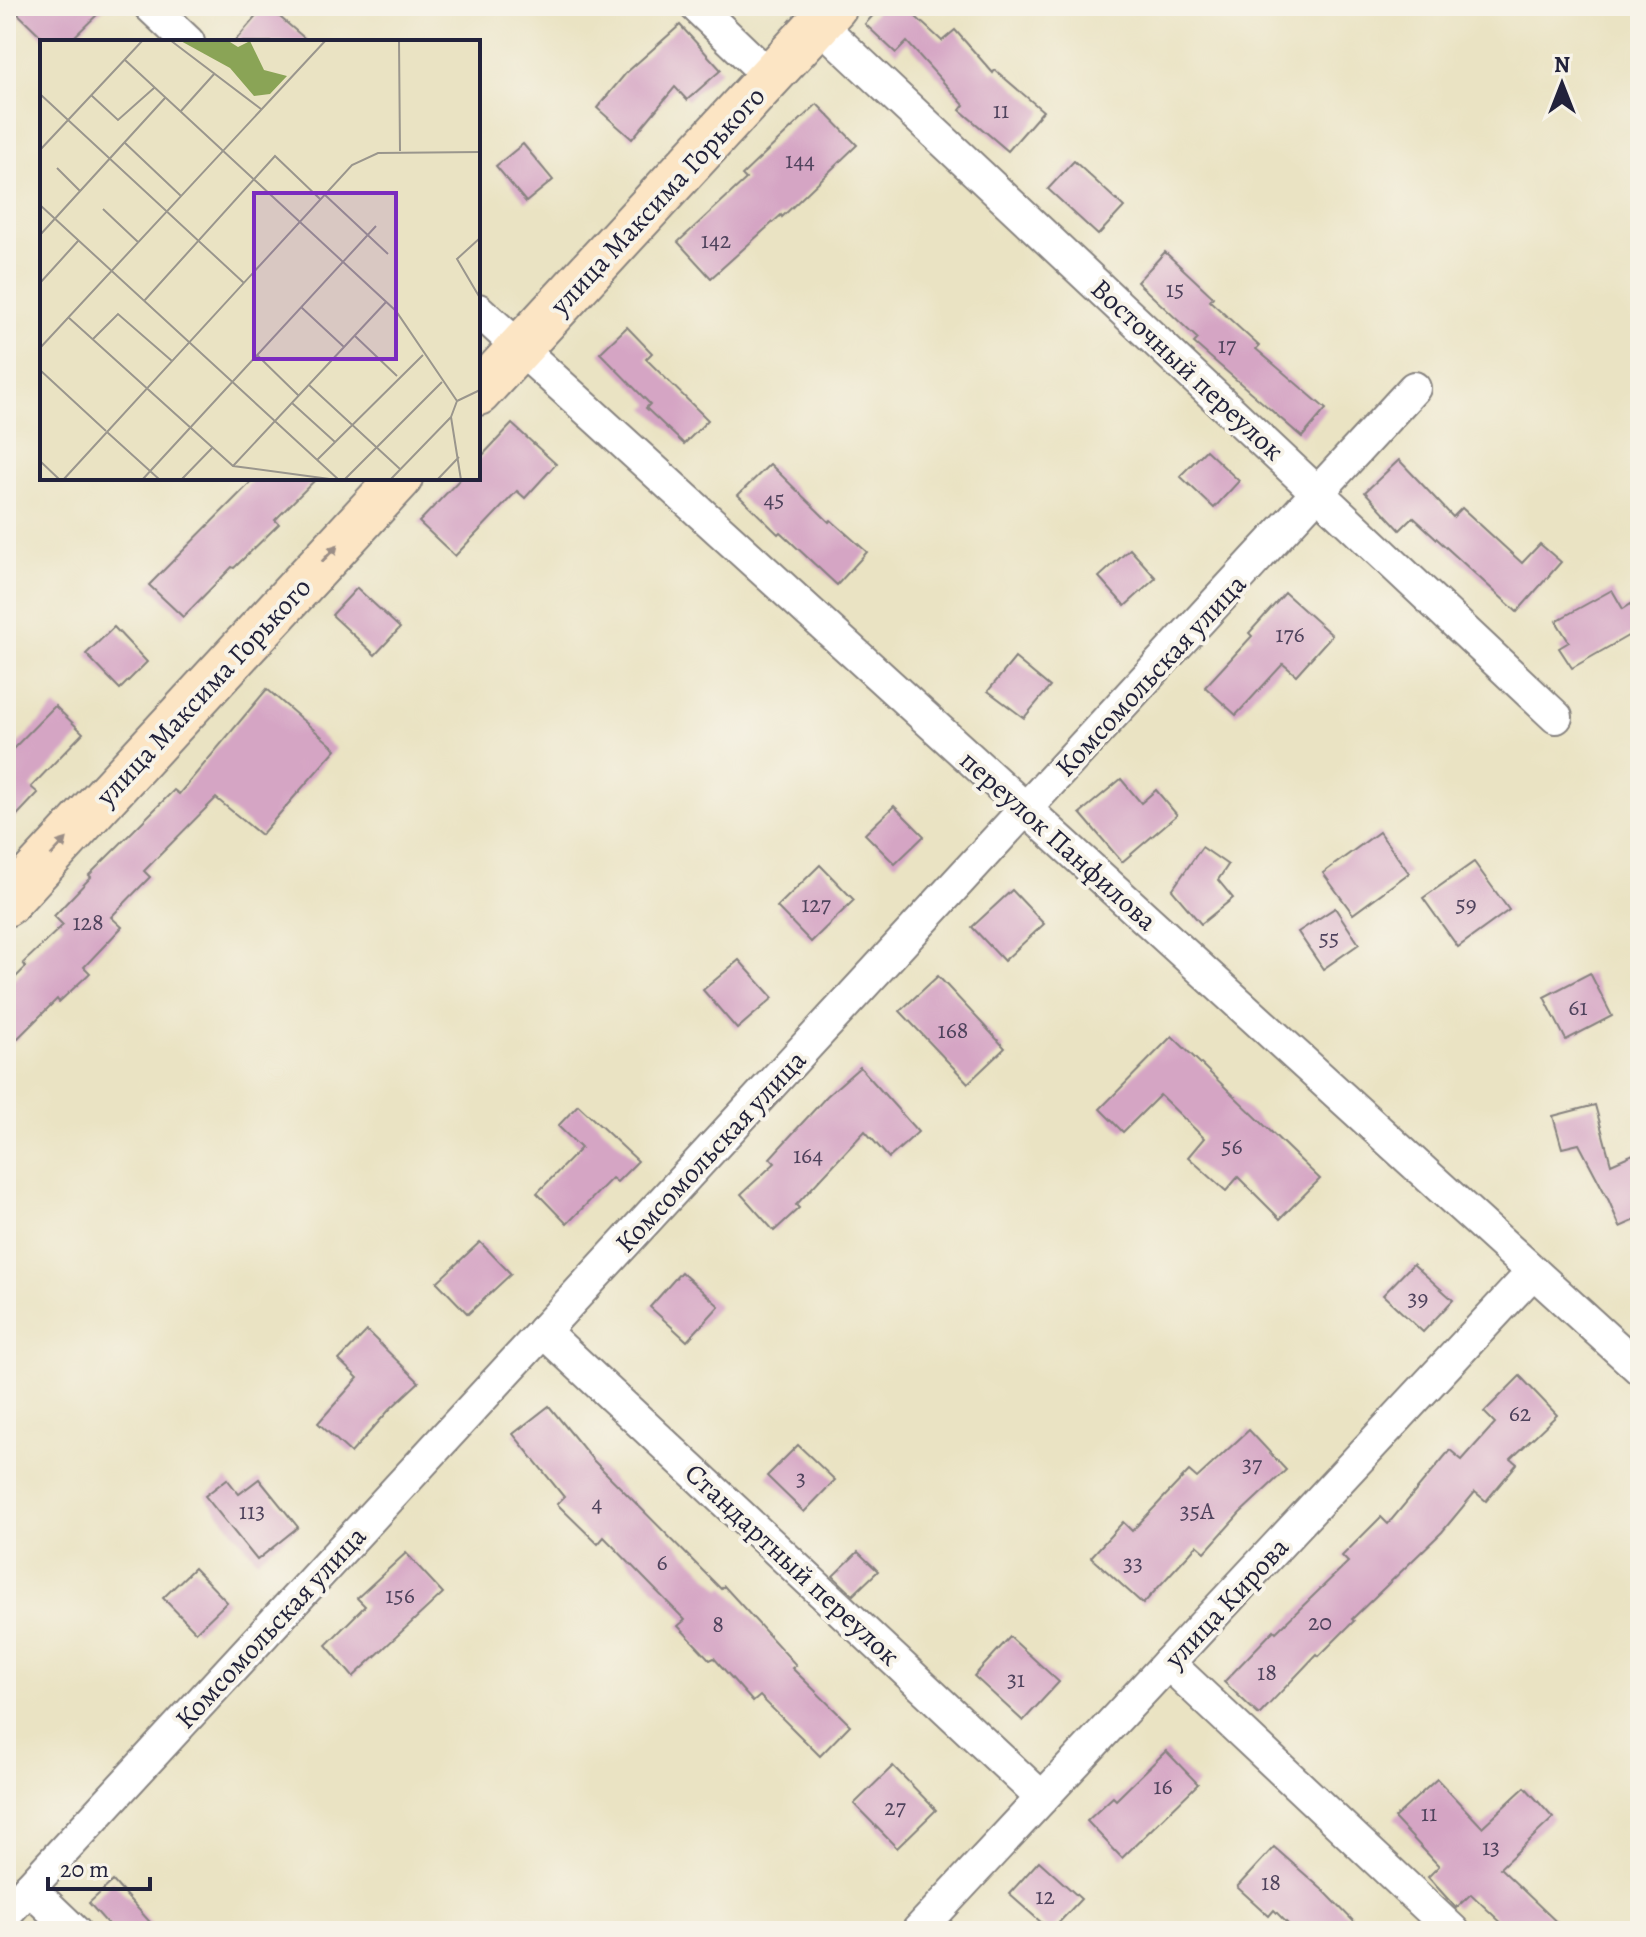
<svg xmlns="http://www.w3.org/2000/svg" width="1646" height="1937" viewBox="0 0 1646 1937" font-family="Alegreya,serif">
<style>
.building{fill:#d5a5c4}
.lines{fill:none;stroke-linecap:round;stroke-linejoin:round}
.minor-casing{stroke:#86827f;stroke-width:36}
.secondary-casing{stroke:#86827f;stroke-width:48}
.minor{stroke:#fff;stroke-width:32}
.secondary{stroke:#fce5c4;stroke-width:44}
.oneway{fill:#9a8d86}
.labels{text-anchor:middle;stroke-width:8;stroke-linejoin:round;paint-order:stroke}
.number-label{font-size:24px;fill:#4f435d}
.street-label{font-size:28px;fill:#22223b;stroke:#f7f3e8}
.inset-road{fill:none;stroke:#9a968d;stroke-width:2}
.view{fill:#7b2cbf;fill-opacity:0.15;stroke:#7b2cbf;stroke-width:4}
.inset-edge{fill:none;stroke:#22223b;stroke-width:4}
</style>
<rect width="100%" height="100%" fill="#f7f3e8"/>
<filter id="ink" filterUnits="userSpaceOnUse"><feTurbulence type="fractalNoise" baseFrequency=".0125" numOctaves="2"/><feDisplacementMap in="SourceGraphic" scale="16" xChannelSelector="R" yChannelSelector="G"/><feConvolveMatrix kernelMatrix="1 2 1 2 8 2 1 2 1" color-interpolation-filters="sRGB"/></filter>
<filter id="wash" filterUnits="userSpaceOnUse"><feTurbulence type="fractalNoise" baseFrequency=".006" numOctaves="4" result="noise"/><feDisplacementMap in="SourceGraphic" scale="32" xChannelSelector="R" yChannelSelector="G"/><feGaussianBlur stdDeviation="1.8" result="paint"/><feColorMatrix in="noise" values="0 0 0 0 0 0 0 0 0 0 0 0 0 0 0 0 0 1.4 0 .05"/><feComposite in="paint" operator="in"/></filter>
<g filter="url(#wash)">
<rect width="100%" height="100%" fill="#eae3c3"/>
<g id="blocks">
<!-- building -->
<g class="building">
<polygon points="10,6 106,6 69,42 47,42"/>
<polygon points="265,6 267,6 309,42 234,42"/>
<polygon points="874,6 904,6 942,41 955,30 993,73 995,70 1043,111 1008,151 960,110 964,105 907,42 896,53 865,24 878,10"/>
<polygon points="680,25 721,70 687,100 675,87 632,139 597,108 626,73"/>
<polygon points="817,104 857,145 782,217 781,215 711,278 678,242 746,179 742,175"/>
<polygon points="523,144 553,180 526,202 496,166"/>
<polygon points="1074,161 1124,207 1098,235 1048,189"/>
<polygon points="1165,252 1213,297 1210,301 1259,346 1256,349 1326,409 1302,437 1194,343 1198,339 1137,282"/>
<polygon points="627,327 652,353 646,359 708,420 684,444 646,408 650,404 600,353"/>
<polygon points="512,424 556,464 525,498 517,491 455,556 419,522 461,478 478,478 478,460"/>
<polygon points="1206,450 1239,481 1214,508 1180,476"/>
<polygon points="1399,460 1453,517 1462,508 1522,563 1540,544 1561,562 1517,612 1413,517 1400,530 1365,492"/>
<polygon points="770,464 829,522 831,520 867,552 837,585 780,532 778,534 738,495"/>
<polygon points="255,478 317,478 275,520 279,524 234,568 232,567 183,617 149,585"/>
<polygon points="1130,549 1156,578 1125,606 1099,577"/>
<polygon points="357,588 400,628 375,655 332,615"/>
<polygon points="1612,590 1623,609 1631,604 1640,620 1640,629 1572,668 1559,648 1569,642 1556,621"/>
<polygon points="1285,593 1332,635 1296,675 1283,664 1236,715 1205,687 1252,636 1249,633"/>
<polygon points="114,627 147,662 120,689 86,654"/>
<polygon points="1015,658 1050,687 1024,718 988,691"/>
<polygon points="267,689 336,749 261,835 216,798 144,871 150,877 111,917 122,927 84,967 90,973 59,1002 57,999 6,1050 6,987 26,967 23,963 63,925 54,916 91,877 89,875 174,790 179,794"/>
<polygon points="55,706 83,733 31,787 38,793 6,827 6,756"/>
<polygon points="1121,779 1141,803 1156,790 1177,815 1122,862 1080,813"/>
<polygon points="894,806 924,836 895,864 865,834"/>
<polygon points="1379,832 1409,873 1353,914 1323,873"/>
<polygon points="1202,847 1228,865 1218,880 1233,898 1201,924 1172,890"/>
<polygon points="1474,862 1509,910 1458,947 1423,898"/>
<polygon points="820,865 854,900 811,942 777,907"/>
<polygon points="1012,890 1044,924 1004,961 972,927"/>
<polygon points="1335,908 1359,944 1323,969 1298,932"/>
<polygon points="739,960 773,998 737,1029 703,990"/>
<polygon points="1590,973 1612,1016 1566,1040 1544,997"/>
<polygon points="938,976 1005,1048 968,1083 900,1011"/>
<polygon points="1172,1036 1320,1179 1280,1219 1238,1177 1226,1191 1188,1157 1204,1138 1160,1095 1123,1132 1100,1109"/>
<polygon points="860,1067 918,1132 889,1158 865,1131 796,1205 799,1208 774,1231 741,1194 775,1163 770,1158 827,1096"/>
<polygon points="578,1105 638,1161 617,1182 612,1178 567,1224 537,1193 581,1148 558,1126"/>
<polygon points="1595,1105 1611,1164 1640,1151 1640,1218 1620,1227 1609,1201 1579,1144 1562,1148 1553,1116"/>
<polygon points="480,1242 511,1274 468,1314 437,1282"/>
<polygon points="1413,1264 1453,1300 1423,1332 1383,1295"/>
<polygon points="681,1272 719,1306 687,1341 650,1307"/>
<polygon points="367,1331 419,1382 390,1409 351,1453 318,1423 358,1378 339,1360"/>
<polygon points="1520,1376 1557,1415 1511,1459 1517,1464 1486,1501 1475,1492 1442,1532 1352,1619 1354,1621 1319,1656 1317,1654 1259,1715 1224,1682 1274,1630 1276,1632 1348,1562 1342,1556 1381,1517 1388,1524 1450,1450 1462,1460 1495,1423 1484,1412"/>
<polygon points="549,1406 593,1460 721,1589 724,1586 796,1665 792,1668 850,1725 820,1756 760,1696 753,1702 714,1658 710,1660 678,1626 685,1620 604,1537 598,1544 557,1504 564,1497 513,1434"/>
<polygon points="1249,1430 1286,1470 1240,1513 1205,1552 1197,1545 1143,1604 1091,1557 1123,1522 1132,1531 1189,1471 1197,1478"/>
<polygon points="798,1445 835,1480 804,1512 767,1476"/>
<polygon points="227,1479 239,1494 259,1479 298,1527 257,1560 205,1496"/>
<polygon points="858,1552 878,1571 853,1595 833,1576"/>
<polygon points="406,1553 443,1593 353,1677 326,1645 365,1606 357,1598"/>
<polygon points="194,1568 227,1602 196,1632 163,1598"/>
<polygon points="1010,1637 1059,1682 1023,1721 974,1676"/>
<polygon points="1166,1751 1198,1784 1122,1858 1087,1821 1113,1797 1116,1800"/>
<polygon points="893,1766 936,1810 897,1848 854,1804"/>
<polygon points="1437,1779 1482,1827 1525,1787 1553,1818 1500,1868 1566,1931 1510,1931 1471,1894 1456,1908 1428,1877 1439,1866 1394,1818"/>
<polygon points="1274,1847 1325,1892 1363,1931 1295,1931 1274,1910 1269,1916 1237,1887"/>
<polygon points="1039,1861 1081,1899 1051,1931 1009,1894"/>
<polygon points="113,1881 158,1931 114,1931 89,1903"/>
</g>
</g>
</g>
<g filter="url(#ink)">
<use href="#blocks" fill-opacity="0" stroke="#86827f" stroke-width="2"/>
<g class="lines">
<defs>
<g id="minor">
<polyline points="150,6 188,42"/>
<polyline points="696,6 770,77"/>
<polyline points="819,24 1556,717"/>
<polyline points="478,310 1640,1369"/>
<polyline points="543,1331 1042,1798"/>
<polyline points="1168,1663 1453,1931"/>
<polyline points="29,1888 74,1931"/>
<polyline points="6,1913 1414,388"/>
<polyline points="918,1931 1533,1272"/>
</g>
<g id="secondary">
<polyline points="478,393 835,6"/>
<polyline points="6,904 400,478"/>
</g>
</defs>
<!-- minor casing -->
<use href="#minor" class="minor-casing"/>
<!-- secondary casing -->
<use href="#secondary" class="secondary-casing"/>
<!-- minor -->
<use href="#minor" class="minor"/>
<!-- secondary -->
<use href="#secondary" class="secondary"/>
</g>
<!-- one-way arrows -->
<defs><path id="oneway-solid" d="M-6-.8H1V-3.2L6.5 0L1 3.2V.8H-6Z" transform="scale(2)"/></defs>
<g class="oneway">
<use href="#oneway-solid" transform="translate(330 553) rotate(-47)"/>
<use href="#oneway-solid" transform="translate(59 847) rotate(-47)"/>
</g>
</g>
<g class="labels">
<!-- number labels -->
<g class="number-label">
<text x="1001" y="118">11</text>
<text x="800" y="168">144</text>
<text x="716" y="248">142</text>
<text x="1175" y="297">15</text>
<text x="1227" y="353">17</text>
<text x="774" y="507">45</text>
<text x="1290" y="642">176</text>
<text x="816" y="912">127</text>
<text x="1466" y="912">59</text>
<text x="88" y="930">128</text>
<text x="1329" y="946">55</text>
<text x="1578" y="1015">61</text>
<text x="953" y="1038">168</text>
<text x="1232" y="1154">56</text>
<text x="808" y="1163">164</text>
<text x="1418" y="1306">39</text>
<text x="1520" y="1421">62</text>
<text x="1252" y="1472">37</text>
<text x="801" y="1486">3</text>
<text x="597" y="1511">4</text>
<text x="252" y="1519">113</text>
<text x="1197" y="1519">35А</text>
<text x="662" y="1570">6</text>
<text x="1133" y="1571">33</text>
<text x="400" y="1603">156</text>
<text x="1320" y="1630">20</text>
<text x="718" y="1632">8</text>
<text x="1267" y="1680">18</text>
<text x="1016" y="1687">31</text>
<text x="1163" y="1794">16</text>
<text x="895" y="1815">27</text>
<text x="1429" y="1821">11</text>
<text x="1491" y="1855">13</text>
<text x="1271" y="1890">18</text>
<text x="1045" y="1904">12</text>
</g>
<!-- street labels -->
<g class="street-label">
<text transform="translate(657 200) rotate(-47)" y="10">улица Максима Горького</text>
<text transform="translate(1188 369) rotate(43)" y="10">Восточный переулок</text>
<text transform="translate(1150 675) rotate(-47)" y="10">Комсомольская улица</text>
<text transform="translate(203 691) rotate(-47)" y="10">улица Максима Горького</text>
<text transform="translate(1059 840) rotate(42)" y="10">переулок Панфилова</text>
<text transform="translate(710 1151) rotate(-47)" y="10">Комсомольская улица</text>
<text transform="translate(793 1564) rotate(43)" y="10">Стандартный переулок</text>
<text transform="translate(1226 1602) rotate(-47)" y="10">улица Кирова</text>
<text transform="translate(270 1627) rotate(-47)" y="10">Комсомольская улица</text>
</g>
</g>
<!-- overview -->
<g transform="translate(40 40)">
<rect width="440" height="440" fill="#eae3c3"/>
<path d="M139,0l51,2 8,5 12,-6 14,29 23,6 -17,18 -16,2 -24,-28z" fill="#8aa456"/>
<path class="inset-road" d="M130,0l91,69M359,0l1,111M85,20l271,251 61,90M0,54l204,189M51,55l27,25 36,-32M140,72l35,-39M84,102l57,54M0,110l103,-110M17,128l23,23M285,155l63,59M0,165l299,275M63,169l35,33M0,195l125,-137M440,198l-23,21 23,39M0,243l38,-42M104,261l131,-145 45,43M261,267l43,40M28,277l165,149 104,14M315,296l42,40M53,299l25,-25 54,47M0,308l286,-308M217,315l42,41M0,330l66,61M269,345l91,84M417,361l-6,16 10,63M417,361l23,-11M252,363l43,39M67,392l53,48M277,420l106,-105M0,421l20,19M193,426l153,-164M23,440l289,-315 26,-12 102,-1M102,440l234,-254M141,440l32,-33M304,440l98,-98M350,440l61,-63M397,440l22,-23"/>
<path class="view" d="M214,153h142v166h-142z"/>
<rect width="440" height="440" class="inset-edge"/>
</g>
<!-- margin -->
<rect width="1646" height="1937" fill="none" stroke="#f7f3e8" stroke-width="32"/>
<!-- north arrow -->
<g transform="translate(1562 84)" stroke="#f7f3e8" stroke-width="6" paint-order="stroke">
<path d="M0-6L14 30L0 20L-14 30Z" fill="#22223b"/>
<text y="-12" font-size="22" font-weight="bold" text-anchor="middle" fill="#22223b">N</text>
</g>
<!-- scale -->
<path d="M48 1877v12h102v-12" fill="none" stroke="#22223b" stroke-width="4"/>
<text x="60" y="1877" font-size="24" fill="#22223b" stroke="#f7f3e8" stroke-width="6" paint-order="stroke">20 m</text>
</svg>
